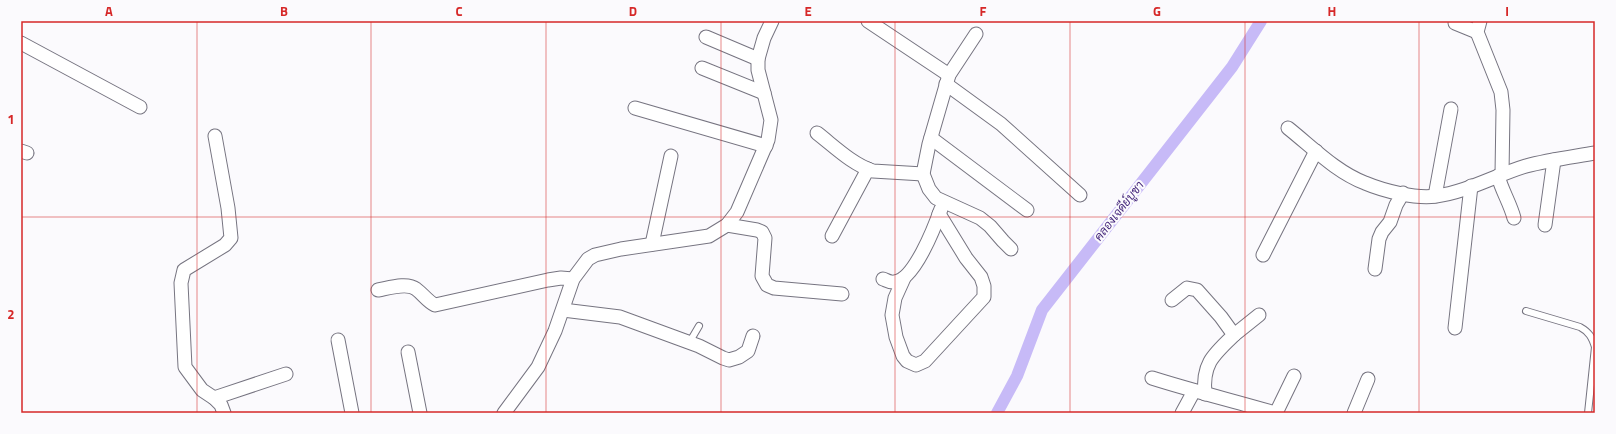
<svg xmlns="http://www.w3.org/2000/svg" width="1616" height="434" viewBox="0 0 1616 434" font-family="'Titillium Web',Sarabun,sans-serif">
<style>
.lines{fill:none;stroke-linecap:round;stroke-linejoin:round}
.canal{stroke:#c7baf7;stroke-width:12}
.service-casing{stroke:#767480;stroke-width:8}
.minor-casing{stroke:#767480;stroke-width:15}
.service{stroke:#fff;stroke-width:6}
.minor{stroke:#fff;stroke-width:13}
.grid{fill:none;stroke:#d62828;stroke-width:1;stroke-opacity:0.55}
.labels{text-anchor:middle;stroke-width:4;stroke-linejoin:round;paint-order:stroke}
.water-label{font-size:12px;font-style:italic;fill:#43257a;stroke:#fbfafd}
.neatline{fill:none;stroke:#d62828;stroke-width:1.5}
.grid-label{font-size:13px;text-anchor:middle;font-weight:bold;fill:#d62828}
</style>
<rect width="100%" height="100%" fill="#fbfafd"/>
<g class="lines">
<!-- canal -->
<polyline class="canal" points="997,413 1017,376 1042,310 1232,67 1261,21"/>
<defs>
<g id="service">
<path d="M1526,311l54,16c9,5 12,10 15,20l-7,66"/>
<polyline points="689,343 699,326"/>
</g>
<g id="minor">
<polyline points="868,21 949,75"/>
<polyline points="1480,21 1477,32 1501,92 1503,110 1502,174"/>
<polyline points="1455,23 1477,32"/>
<polyline points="976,34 949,75 929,144 923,174 929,189 936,198 980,218 990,226 1003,241 1011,249"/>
<polyline points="706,37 758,59"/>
<polyline points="21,43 140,107"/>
<polyline points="702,68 764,93"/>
<polyline points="946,84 1001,124 1080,195"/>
<polyline points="635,108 766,146"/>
<path d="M1288,128c24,19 48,44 77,55 19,8 51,16 71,13 31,-4 60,-21 90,-30 22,-6 46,-9 69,-13"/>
<path d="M817,133c18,14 35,31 56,38l50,3"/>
<polyline points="215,136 228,208 231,238 225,245 184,270 181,283 185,367 202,390 214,398 221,405 224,413"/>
<polyline points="931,138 1027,210"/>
<polyline points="21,151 27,153"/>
<path d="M1498,176c4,15 12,27 16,42"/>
<polyline points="1435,196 1451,109"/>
<polyline points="727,225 757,230 762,232 765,238 762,276 767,285 774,288 842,294"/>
<polyline points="1545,225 1554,160"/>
<polyline points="832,236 868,169"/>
<polyline points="652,244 671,156"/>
<polyline points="1263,255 1316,151"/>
<polyline points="1375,269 1379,239 1382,232 1390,222 1396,205 1403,193"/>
<polyline points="904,278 895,298 892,315 896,337 903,356 907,361 916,365 925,361 984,297 984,286 981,277 966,258 939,214"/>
<path d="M883,279c3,1 8,4 11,3 20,-1 41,-56 47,-73"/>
<path d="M378,290c11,-2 29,-8 38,-1 7,5 11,12 19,16l113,-25 13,-2 12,1"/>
<path d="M1172,300l15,-12 10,2 24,27 13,18c-21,20 -32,29 -29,59"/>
<polyline points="563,310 620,317 699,346 723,358 729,360 739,357 748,351 753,336"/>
<polyline points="1455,328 1471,186"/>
<polyline points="1234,335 1259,315"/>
<polyline points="338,340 352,413"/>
<polyline points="408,352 420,413"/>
<path d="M1152,378c41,13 82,23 123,35"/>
<polyline points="214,398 286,374"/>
<polyline points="504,413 538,367 555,331 573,279 588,259 595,255 621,249 709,236 727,225 737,212 768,140 771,120 758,70 758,59 764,38 772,21"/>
<polyline points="1182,413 1194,391"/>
<polyline points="1276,413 1294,376"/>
<polyline points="1354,413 1368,379"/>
</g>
</defs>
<!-- service casing -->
<use href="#service" class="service-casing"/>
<!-- minor casing -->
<use href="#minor" class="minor-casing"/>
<!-- service -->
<use href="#service" class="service"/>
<!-- minor -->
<use href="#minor" class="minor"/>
</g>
<!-- grid -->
<path class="grid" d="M197,21v392M371,21v392M546,21v392M721,21v392M895,21v392M1070,21v392M1245,21v392M1419,21v392M21,217h1574"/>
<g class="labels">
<!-- water labels -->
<g class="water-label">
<text transform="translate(1119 211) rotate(-52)" y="4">คลองเจดีย์บูชา</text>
</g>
</g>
<!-- border -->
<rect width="1616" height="434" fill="none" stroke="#fbfafd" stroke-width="44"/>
<rect x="22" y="22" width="1572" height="390" class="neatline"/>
<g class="grid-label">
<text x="109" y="16">A</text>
<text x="284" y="16">B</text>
<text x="459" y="16">C</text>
<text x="633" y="16">D</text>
<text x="808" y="16">E</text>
<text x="983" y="16">F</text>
<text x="1157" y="16">G</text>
<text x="1332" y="16">H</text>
<text x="1507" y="16">I</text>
<text x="11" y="124">1</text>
<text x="11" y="319">2</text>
</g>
</svg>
